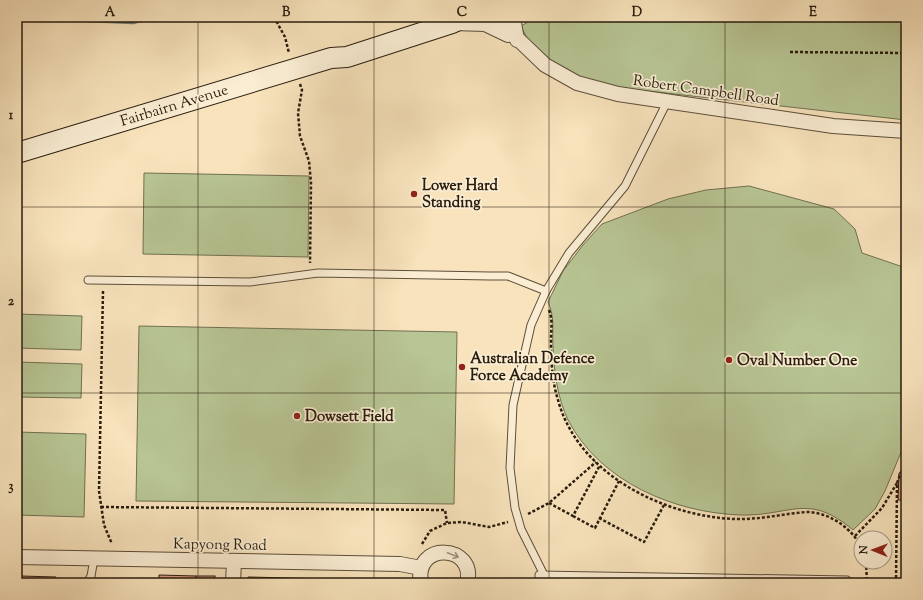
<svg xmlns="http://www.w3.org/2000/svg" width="923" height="600" viewBox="0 0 923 600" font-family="'Sorts Mill Goudy',serif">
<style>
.green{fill:#b8c594;stroke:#707151}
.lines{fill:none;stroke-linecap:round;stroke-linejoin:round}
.stream{stroke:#727c76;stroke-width:4.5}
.building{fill:#db9787;stroke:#291d0e}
.lane-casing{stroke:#5d4e3a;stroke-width:9}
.street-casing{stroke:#5d4e3a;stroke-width:16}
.secondary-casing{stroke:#291d0e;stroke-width:22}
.path{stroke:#291d0e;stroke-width:2.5;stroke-dasharray:3 2;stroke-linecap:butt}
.lane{stroke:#faedd3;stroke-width:7}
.street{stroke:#faedd3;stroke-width:14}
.secondary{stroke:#faedd3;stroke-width:20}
.oneway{stroke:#9c8f7a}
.grid{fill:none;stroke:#291d0e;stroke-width:1;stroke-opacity:0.55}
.poi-dot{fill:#8f2418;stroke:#faedd3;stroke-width:1.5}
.labels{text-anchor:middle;stroke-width:3.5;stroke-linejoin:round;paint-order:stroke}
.street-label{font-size:15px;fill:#291d0e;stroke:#faedd3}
.poi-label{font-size:15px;font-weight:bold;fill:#291d0e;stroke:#faedd3;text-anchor:start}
.neatline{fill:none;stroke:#291d0e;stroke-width:1.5}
.grid-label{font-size:13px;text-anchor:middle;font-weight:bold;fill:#291d0e}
</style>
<rect width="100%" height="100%" fill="#f8e3bc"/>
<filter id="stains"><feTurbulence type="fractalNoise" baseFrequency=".005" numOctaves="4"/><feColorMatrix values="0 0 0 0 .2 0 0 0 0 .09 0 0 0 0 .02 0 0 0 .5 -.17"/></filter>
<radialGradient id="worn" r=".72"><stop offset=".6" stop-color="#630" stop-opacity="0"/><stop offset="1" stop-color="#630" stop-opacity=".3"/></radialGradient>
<!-- green -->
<g class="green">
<polygon points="531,17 906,17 906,120 611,87 580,78 550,60 528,40 521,26 528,22"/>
<polygon points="144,173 309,176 308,257 143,254"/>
<path d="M749,186l85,23 21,20 7,24 44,15v11l-2,-1v167l-19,46 -10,18 -22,21c-45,-38 -62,-14 -112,-15 -66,-2 -141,-33 -173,-95 -11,-23 -14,-49 -15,-74 -1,-16 2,-29 -5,-44l15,-31 20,-26 19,-21 66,-25 38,-9z"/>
<polygon points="17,314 82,316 81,350 17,348"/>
<polygon points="139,326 457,332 454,504 136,501"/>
<polygon points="17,362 82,364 81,398 17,397"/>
<polygon points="17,432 86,434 84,517 17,515"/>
<polygon points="555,580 801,583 554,583"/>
</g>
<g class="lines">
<!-- stream -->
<polyline class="stream" points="17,17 133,22 152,17"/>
</g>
<!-- building -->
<g class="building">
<polygon points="899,473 906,473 906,500 898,500"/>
<polygon points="159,575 196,576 196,583 159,583"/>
<polygon points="21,576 56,577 56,583 21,583"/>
<rect x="196" y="576" width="19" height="7"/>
<polygon points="248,577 329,579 329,583 248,583"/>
</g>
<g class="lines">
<defs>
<g id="lane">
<polyline points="88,280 250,282 318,273 490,276 508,276 546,291"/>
<polyline points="544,575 521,529 515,508 510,468 513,405 531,325 546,291 569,253 625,186 667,102"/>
<polyline points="87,583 91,576 94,559"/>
<polyline points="539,583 539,575 847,580 847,583"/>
</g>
<g id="street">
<polyline points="495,17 545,65 577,83 618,94 833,126 906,131"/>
<polyline points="513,17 517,40"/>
<polyline points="453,23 485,24 508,35"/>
<polyline points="17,557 400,564 421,568"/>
<polyline points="233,583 234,561"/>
<path d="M421,583c-8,-42 56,-39 46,0"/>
</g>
<polyline id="secondary" points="17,153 331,58 347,57 452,23 465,17"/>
</defs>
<!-- lane casing -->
<use href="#lane" class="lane-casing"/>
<!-- street casing -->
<use href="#street" class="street-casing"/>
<!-- secondary casing -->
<use href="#secondary" class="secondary-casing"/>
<!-- path -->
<g class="path">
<polyline points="274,17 285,37 289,53"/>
<polyline points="790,52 906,53"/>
<polyline points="300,84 302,90 298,113 300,136 309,161 311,183 310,263"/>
<polyline points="103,291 99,491 104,525 112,544"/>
<path d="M549,310c4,10 2,20 2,30 0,20 1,41 7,60 20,74 105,116 176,119 24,1 48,-5 72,-7 23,0 44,15 55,34"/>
<polyline points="897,483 906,459"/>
<polyline points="549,503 573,516 600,465"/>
<polyline points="101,507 445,510 447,523"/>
<polyline points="528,514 549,503 596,462"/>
<polyline points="573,516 595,528 619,481"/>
<polyline points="599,518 644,542 664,505"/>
<polyline points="855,536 882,508 897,483 896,583"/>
<polyline points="422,544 430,531 447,523 462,522 489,527 508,522"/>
<polyline points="866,562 867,583"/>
</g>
<!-- lane -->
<use href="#lane" class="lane"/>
<!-- street -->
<use href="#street" class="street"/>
<!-- secondary -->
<use href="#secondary" class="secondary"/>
</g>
<!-- one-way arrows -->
<defs><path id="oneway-shaft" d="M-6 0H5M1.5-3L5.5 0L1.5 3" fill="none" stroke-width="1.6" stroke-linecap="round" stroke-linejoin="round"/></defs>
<use class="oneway" href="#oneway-shaft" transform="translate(453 555) rotate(22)"/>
<!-- grid -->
<path class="grid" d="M198,17v566M374,17v566M549,17v566M725,17v566M17,207h889M17,393h889"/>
<!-- markers -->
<g class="poi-dot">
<circle cx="414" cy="194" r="4"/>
<circle cx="729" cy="360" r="4"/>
<circle cx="462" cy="367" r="4"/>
<circle cx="297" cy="416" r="4"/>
</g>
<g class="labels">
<!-- street labels -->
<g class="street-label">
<text transform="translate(706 90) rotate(8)" y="5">Robert Campbell Road</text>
<text transform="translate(174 105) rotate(-17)" y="5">Fairbairn Avenue</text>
<text transform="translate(220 544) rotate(1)" y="5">Kapyong Road</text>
</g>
<!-- poi labels -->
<g class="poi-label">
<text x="422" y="190">Lower Hard<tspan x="422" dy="17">Standing</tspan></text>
<text x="470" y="363">Australian Defence<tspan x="470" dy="17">Force Academy</tspan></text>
<text x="737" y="365">Oval Number One</text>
<text x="305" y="421">Dowsett Field</text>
</g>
</g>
<!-- margin -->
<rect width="923" height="600" fill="none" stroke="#f8e3bc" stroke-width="44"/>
<!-- north arrow -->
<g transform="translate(873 550) rotate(271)"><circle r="19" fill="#faedd3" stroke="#a69a84"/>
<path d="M0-3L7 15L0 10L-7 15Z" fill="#8f2418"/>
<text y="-6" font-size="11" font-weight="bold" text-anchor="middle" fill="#291d0e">N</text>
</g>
<rect x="22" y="22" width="879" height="556" class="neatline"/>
<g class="grid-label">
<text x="110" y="16">A</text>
<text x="286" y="16">B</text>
<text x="462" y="16">C</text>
<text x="637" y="16">D</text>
<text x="813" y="16">E</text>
<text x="11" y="119">1</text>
<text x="11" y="305">2</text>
<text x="11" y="490">3</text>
</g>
<rect width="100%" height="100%" filter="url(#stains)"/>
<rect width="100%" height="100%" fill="url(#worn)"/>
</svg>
